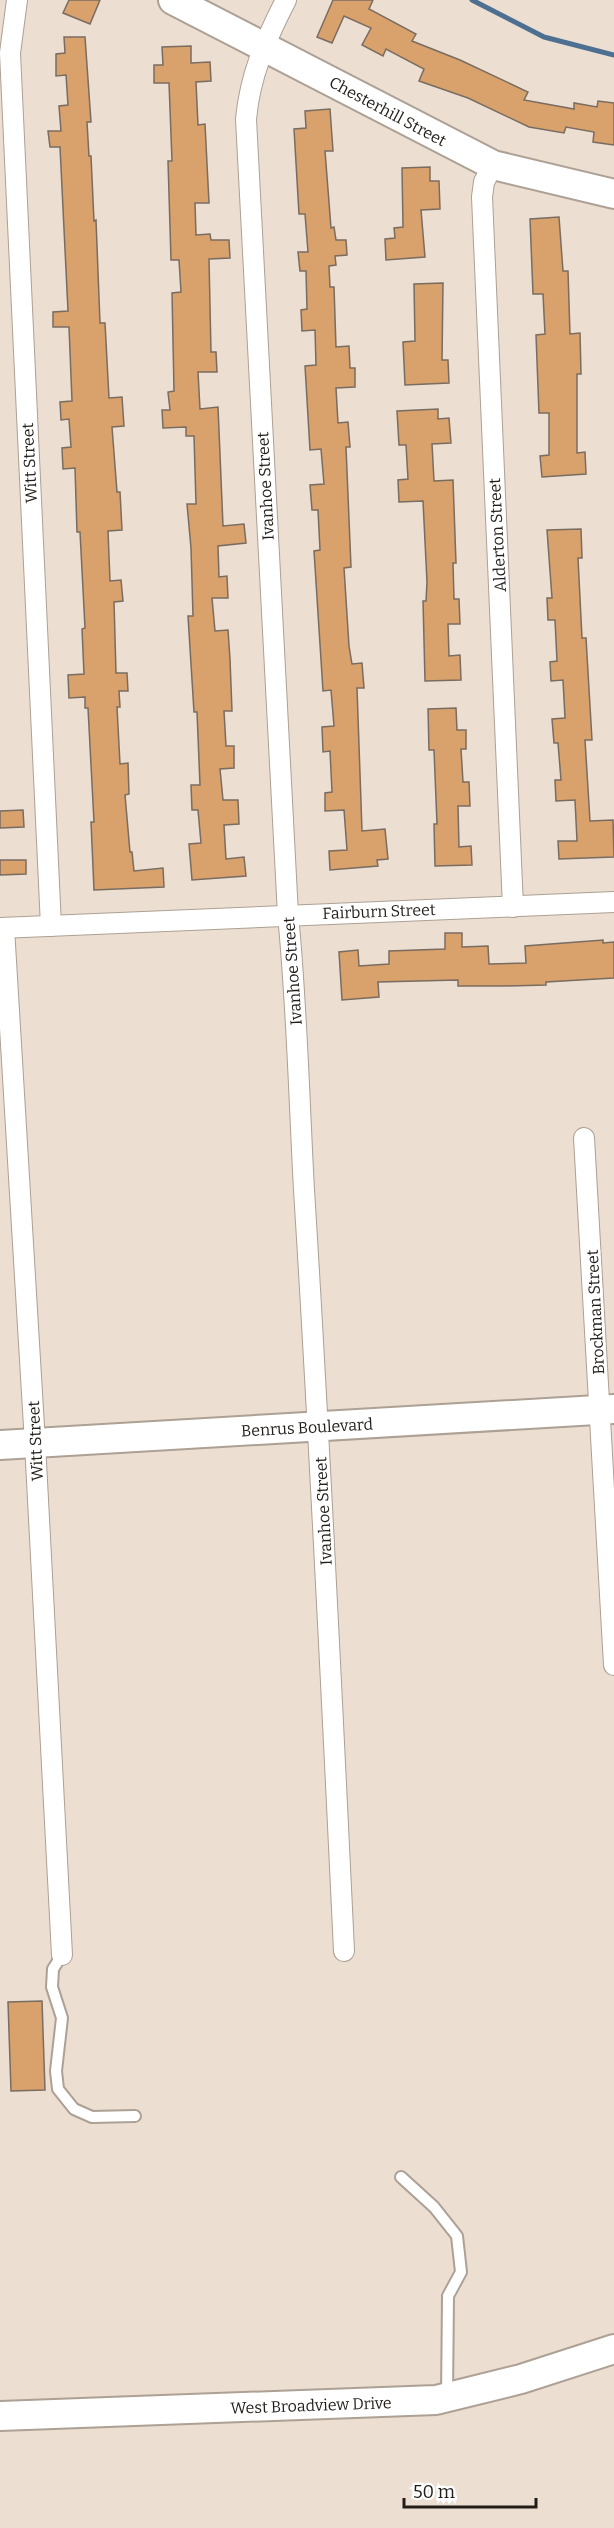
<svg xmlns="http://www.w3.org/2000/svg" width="614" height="2528" viewBox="0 0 614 2528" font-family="Bitter,serif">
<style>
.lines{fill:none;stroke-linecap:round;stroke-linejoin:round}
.stream{stroke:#4d6f92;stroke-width:5}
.building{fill:#d9a16b;stroke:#796c61;stroke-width:1.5}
.lane-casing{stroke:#ada094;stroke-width:14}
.street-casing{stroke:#ada094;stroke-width:22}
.secondary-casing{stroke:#ada094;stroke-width:32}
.lane{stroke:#fff;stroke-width:10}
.street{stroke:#fff;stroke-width:20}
.secondary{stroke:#fff;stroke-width:28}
.labels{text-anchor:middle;stroke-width:5;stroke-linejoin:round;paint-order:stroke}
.street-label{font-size:16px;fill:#221d18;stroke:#fff}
</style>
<rect width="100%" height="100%" fill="#ecded1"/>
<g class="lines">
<!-- stream -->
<polyline class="stream" points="472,0 544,37 614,55"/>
</g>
<!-- building -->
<g class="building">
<polygon points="69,0 100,0 90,24 63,13"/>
<polygon points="333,0 373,0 369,9 416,34 412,41 460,60 528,92 524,100 574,109 574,103 597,107 598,101 614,103 614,145 593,142 594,132 566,127 564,133 529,127 468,98 419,81 424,69 386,49 383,56 362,45 371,28 344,16 332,43 317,37"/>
<polygon points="64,37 85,37 91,122 87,122 89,156 91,156 94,221 96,220 100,323 105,323 109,398 122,397 124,426 112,427 117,492 120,492 122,530 108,531 110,581 121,580 123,601 114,602 116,673 127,673 128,691 119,691 120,707 117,707 120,764 128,763 129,794 125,795 130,852 132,852 134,871 163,868 164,887 94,890 91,822 94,822 88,708 85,708 85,697 69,698 68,675 84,674 82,629 85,628 80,532 77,532 75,468 63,469 62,448 71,447 69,419 61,420 60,402 72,401 69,327 53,327 53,312 68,311 60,147 50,147 48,131 61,131 59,106 68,105 66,75 56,76 56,54 65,53"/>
<polygon points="191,46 191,63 210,62 211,81 196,82 198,125 205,124 209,203 195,203 196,235 210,234 211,240 229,240 230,258 209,259 211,352 216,352 217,372 198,372 200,409 218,407 223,526 244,524 246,543 218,546 219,577 227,576 228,598 212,598 215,631 228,630 230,659 232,711 224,711 226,746 234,746 234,768 220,769 223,800 238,800 239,824 224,825 226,859 244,857 246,876 192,880 189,844 201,843 198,810 192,810 191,785 200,785 197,712 194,712 188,616 193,616 191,548 187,504 196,504 194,436 186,436 186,427 163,428 162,410 170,410 168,392 174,391 172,293 181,292 179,260 171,260 168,161 172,161 169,83 154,83 154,65 163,65 162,47"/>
<polygon points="330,109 333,151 325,151 331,228 334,227 336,240 346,240 347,255 335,256 336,265 329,266 330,287 334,287 336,347 349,346 350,368 355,368 355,387 336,388 338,423 348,422 350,447 346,447 351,567 344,568 349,646 352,664 362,663 364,688 357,688 362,831 385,829 388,859 377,860 378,866 330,870 329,851 347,850 344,810 325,811 325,793 332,792 330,751 323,752 322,727 334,726 331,690 323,691 314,551 320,550 318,510 312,510 310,485 324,484 321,449 310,450 305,366 316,365 315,330 302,331 301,310 307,309 306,271 300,271 298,252 308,252 305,214 299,214 294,129 306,128 305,111"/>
<polygon points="430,167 430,181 439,181 440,209 421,210 425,257 386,260 385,239 395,238 394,228 403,227 402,168"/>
<polygon points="559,217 563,271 568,271 570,334 580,333 581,374 577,374 577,453 585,452 586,474 542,477 540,456 549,455 549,413 539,413 536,335 545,334 543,294 533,294 530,219"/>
<polygon points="443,283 442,360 448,360 449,383 405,385 403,342 415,341 414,284"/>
<polygon points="438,409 438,419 449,418 451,443 432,444 434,481 453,480 456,563 453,563 454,599 459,599 460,624 448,624 449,656 460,655 461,680 425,681 423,601 426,601 427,582 423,501 399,502 398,480 408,479 406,445 399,445 397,411"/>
<polygon points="581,529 582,558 578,558 582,638 586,638 592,740 585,740 590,821 613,820 614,857 559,859 558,841 577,841 575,800 556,801 555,780 561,780 558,743 554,743 552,719 565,718 563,680 551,681 550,662 557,661 555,620 548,620 547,598 552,598 547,530"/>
<polygon points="456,708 457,730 466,730 466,749 461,749 463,782 469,782 470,806 458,806 459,847 471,846 472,865 435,866 434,824 437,824 434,750 429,750 428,709"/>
<polygon points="23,810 24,827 0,828 0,811"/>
<polygon points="0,860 26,860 26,874 0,875"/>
<polygon points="445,933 462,933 462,947 488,946 489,964 526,963 525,946 603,940 603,943 614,942 614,978 546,982 546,985 504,986 458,986 458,980 378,982 379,997 342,1000 339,952 358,950 359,966 389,964 389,951 445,949"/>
<polygon points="42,2001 45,2090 11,2091 8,2002"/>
</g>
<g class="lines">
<defs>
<g id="lane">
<polyline points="62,1955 53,1969 52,1987 62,2018 56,2071 58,2089 74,2109 92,2117 135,2116"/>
<polyline points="401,2177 434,2207 457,2236 461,2272 448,2296 447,2397"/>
</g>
<g id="street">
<polyline points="17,0 10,53 51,926"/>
<path d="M286,0c-20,39 -36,75 -40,119l42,796c9,91 11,183 16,275 16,254 28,507 40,761"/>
<polyline points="493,165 484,182 482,197 513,907"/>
<polyline points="0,928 614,902"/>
<polyline points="4,928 35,1443 62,1955"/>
<polyline points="584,1138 614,1665"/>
</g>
<g id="secondary">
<polyline points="173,0 493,165 614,194"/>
<polyline points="0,1445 614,1409"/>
<polyline points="0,2416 436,2400 521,2379 614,2349"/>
</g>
</defs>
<!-- lane casing -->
<use href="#lane" class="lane-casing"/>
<!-- street casing -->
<use href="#street" class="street-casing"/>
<!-- secondary casing -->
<use href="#secondary" class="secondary-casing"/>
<!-- lane -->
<use href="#lane" class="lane"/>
<!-- street -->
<use href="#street" class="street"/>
<!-- secondary -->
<use href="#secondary" class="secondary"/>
</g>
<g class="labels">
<!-- street labels -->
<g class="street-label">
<text transform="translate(388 111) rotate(28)" y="6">Chesterhill Street</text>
<text transform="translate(29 463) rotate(-93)" y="6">Witt Street</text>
<text transform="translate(265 486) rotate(-93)" y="6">Ivanhoe Street</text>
<text transform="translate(497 535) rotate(-93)" y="6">Alderton Street</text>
<text transform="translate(379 911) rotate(-2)" y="6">Fairburn Street</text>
<text transform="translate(292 971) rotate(-94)" y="6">Ivanhoe Street</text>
<text transform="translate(595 1312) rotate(-93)" y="6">Brockman Street</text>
<text transform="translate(307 1427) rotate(-3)" y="6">Benrus Boulevard</text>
<text transform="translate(35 1441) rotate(-93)" y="6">Witt Street</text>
<text transform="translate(323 1511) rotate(-93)" y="6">Ivanhoe Street</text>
<text transform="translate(311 2405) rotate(-2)" y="6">West Broadview Drive</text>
</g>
</g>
<!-- scale -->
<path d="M404 2498v9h132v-9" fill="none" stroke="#221d18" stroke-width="3"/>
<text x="413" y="2498" font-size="18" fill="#221d18" stroke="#ffffff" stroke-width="4.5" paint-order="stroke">50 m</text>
</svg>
